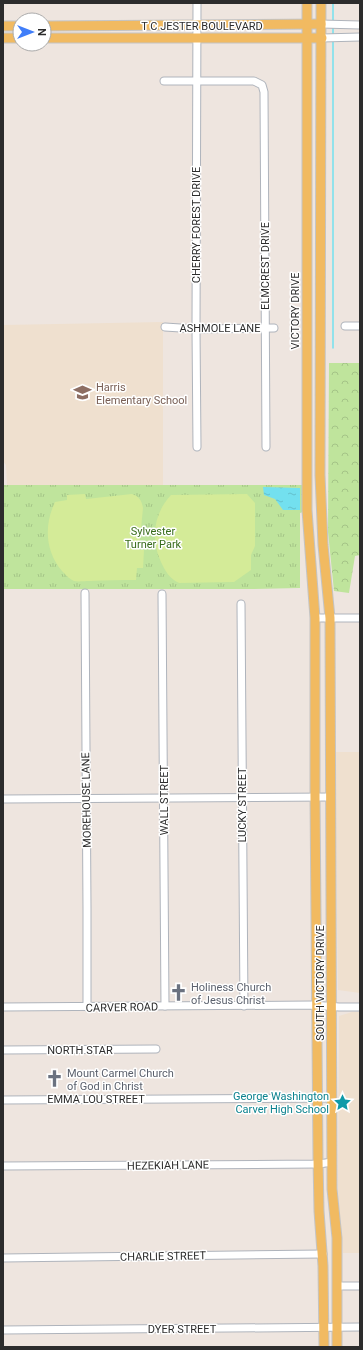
<svg xmlns="http://www.w3.org/2000/svg" width="363" height="1350" viewBox="0 0 363 1350" font-family="Roboto,sans-serif">
<style>
.education{fill:#efe0cf}
.forest{fill:url(#forest-crowns)}
.park{fill:url(#park-tufts)}
.pitch{fill:#d4eb98}
.water{fill:url(#water-ripples)}
.lines{fill:none;stroke-linecap:round;stroke-linejoin:round}
.stream{stroke:#73e0ef;stroke-width:1.5}
.minor-casing{stroke:#afb4bc;stroke-width:9}
.major-casing{stroke:#c4c4c4;stroke-width:11}
.minor{stroke:#fff;stroke-width:7}
.major{stroke:#f1ba61;stroke-width:9}
.labels{text-anchor:middle;stroke-width:3;stroke-linejoin:round;paint-order:stroke}
.street-label{font-size:11px;fill:#2c2c2c;stroke:#fff}
.education-label{font-size:11px;fill:#785e54;stroke:#fff;text-anchor:start}
.park-label{font-size:11px;fill:#376b1b;stroke:#fff}
.worship-label{font-size:11px;fill:#5b616d;stroke:#fff;text-anchor:start}
.culture-label{font-size:11px;fill:#0d838f;stroke:#fff;text-anchor:end}
</style>
<defs>
<pattern id="forest-crowns" width="20" height="18" patternUnits="userSpaceOnUse"><rect width="20" height="18" fill="#bfe49c"/><path d="M2 6a3 3 0 1 1 6 0M12 15a3 3 0 1 1 6 0" fill="none" stroke="#a4c487"/></pattern>
<pattern id="park-tufts" width="24" height="20" patternUnits="userSpaceOnUse"><rect width="24" height="20" fill="#bfe49c"/><path d="M3 7l-1-3M5 7V3M7 7l1-3M15 17l-1-3M17 17v-4M19 17l1-3" fill="none" stroke="#a4c487"/></pattern>
<pattern id="water-ripples" width="26" height="14" patternUnits="userSpaceOnUse"><rect width="26" height="14" fill="#73e0ef"/><path d="M2 4q2-2 4 0t4 0M15 11q2-2 4 0t4 0" fill="none" stroke="#64c0cd"/></pattern>
</defs>
<rect width="100%" height="100%" fill="#eee5df"/>
<!-- education -->
<g class="education">
<polygon points="163,322 163,485 7,485 6,465 3,461 3,325"/>
<polygon points="335,752 360,752 360,993 338,990"/>
<polygon points="352,1012 360,1012 360,1253 343,1253 338,1193 339,1016"/>
</g>
<!-- forest -->
<polygon class="forest" points="329,363 360,363 360,555 355,556 349,593 334,591 328,532"/>
<!-- park -->
<polygon class="park" points="3,485 303,485 303,512 300,513 300,588 251,589 3,589"/>
<!-- pitch -->
<g class="pitch">
<path d="M85,494l1,5 46,-5c7,2 10,7 11,14l-4,42h5l-1,18h-6l-1,12c-16,0 -31,0 -47,1 -4,0 -11,1 -15,0 -5,-2 -9,-7 -12,-10 -17,-20 -18,-46 -7,-69l12,-2v-5z"/>
<path d="M247,494l8,9v43l-4,9v15l-17,12 -55,1c-9,-4 -14,-12 -18,-21 -11,-23 -7,-49 10,-67z"/>
</g>
<!-- water -->
<polygon class="water" points="263,487 300,488 300,510 283,510 275,499 264,495"/>
<g class="lines">
<!-- stream -->
<g class="stream">
<polyline points="333,3 333,22"/>
<polyline points="333,26 333,34"/>
<polyline points="333,40 333,348"/>
</g>
<defs>
<g id="minor">
<polyline points="321,24 360,25"/>
<polyline points="322,38 360,37"/>
<polyline points="164,81 254,81 262,85 264,92 266,447"/>
<polyline points="345,326 360,326"/>
<polyline points="165,327 196,329 274,328"/>
<polyline points="197,447 196,329 197,3"/>
<polyline points="85,593 87,908 87,1007"/>
<polyline points="162,594 165,1006"/>
<polyline points="241,604 244,1006"/>
<polyline points="315,618 360,618"/>
<polyline points="3,799 330,797"/>
<polyline points="3,1007 312,1005 339,1007 360,1007"/>
<polyline points="3,1050 156,1049"/>
<polyline points="3,1100 332,1098"/>
<polyline points="3,1166 319,1164 332,1162"/>
<polyline points="3,1258 323,1254"/>
<polyline points="337,1286 360,1286"/>
<polyline points="3,1330 360,1327"/>
</g>
<g id="major">
<polyline points="307,3 307,510 315,618 315,797 318,1159 319,1211 323,1266 324,1347"/>
<polyline points="321,3 320,475 323,545 330,618 332,1189 337,1238 337,1347"/>
<polyline points="3,26 20,26"/>
<polyline points="44,26 321,24"/>
<polyline points="3,38 20,38"/>
<polyline points="44,38 322,38"/>
</g>
</defs>
<!-- minor casing -->
<use href="#minor" class="minor-casing"/>
<!-- major casing -->
<use href="#major" class="major-casing"/>
<!-- minor -->
<use href="#minor" class="minor"/>
<!-- major -->
<use href="#major" class="major"/>
</g>
<!-- icons -->
<defs>
<symbol id="school-bare" viewBox="-9 -9 18 18"><path d="M0-5L7-2L0 1L-7-2ZM-4 1L0 2.5L4 1V4Q0 6-4 4Z" fill="#8d6e63" stroke="#fff" stroke-width="2.5" paint-order="stroke"/></symbol>
<symbol id="church-bare" viewBox="-9 -9 18 18"><path d="M-1.2-6h2.4v3.5h3.3v2.4h-3.3V6h-2.4V-.1h-3.3v-2.4h3.3Z" fill="#6b7280" stroke="#fff" stroke-width="2.5" paint-order="stroke"/></symbol>
<symbol id="sight-bare" viewBox="-9 -9 18 18"><path d="M0-6L1.8-2.2L6-1.7L2.9 1.2L3.7 5.4L0 3.3L-3.7 5.4L-2.9 1.2L-6-1.7L-1.8-2.2Z" fill="#0f9aa8" stroke="#fff" stroke-width="2.5" paint-order="stroke"/></symbol>
</defs>
<g fill-rule="evenodd">
<use href="#school-bare" x="70" y="380" width="25" height="25"/>
<use href="#church-bare" x="166" y="980" width="25" height="25"/>
<use href="#church-bare" x="42" y="1066" width="25" height="25"/>
<use href="#sight-bare" x="330" y="1090" width="25" height="25"/>
</g>
<g class="labels">
<!-- street labels -->
<g class="street-label">
<text x="202" y="30">T C JESTER BOULEVARD</text>
<text transform="translate(196 225) rotate(-90)" y="4">CHERRY FOREST DRIVE</text>
<text transform="translate(265 266) rotate(-90)" y="4">ELMCREST DRIVE</text>
<text transform="translate(295 311) rotate(-90)" y="4">VICTORY DRIVE</text>
<text x="220" y="332">ASHMOLE LANE</text>
<text transform="translate(86 800) rotate(-91)" y="4">MOREHOUSE LANE</text>
<text transform="translate(164 800) rotate(-90)" y="4">WALL STREET</text>
<text transform="translate(242 805) rotate(-90)" y="4">LUCKY STREET</text>
<text transform="translate(320 983) rotate(-90)" y="4">SOUTH VICTORY DRIVE</text>
<text transform="translate(122 1007) rotate(-1)" y="4">CARVER ROAD</text>
<text x="80" y="1054">NORTH STAR</text>
<text x="96" y="1103">EMMA LOU STREET</text>
<text transform="translate(168 1165) rotate(-1)" y="4">HEZEKIAH LANE</text>
<text transform="translate(163 1256) rotate(-1)" y="4">CHARLIE STREET</text>
<text x="182" y="1333">DYER STREET</text>
</g>
<!-- education labels -->
<g class="education-label">
<text x="96" y="391">Harris<tspan x="96" dy="13">Elementary School</tspan></text>
</g>
<!-- park labels -->
<g class="park-label">
<text x="153" y="535">Sylvester<tspan x="153" dy="13">Turner Park</tspan></text>
</g>
<!-- worship labels -->
<g class="worship-label">
<text x="191" y="991">Holiness Church<tspan x="191" dy="13">of Jesus Christ</tspan></text>
<text x="67" y="1077">Mount Carmel Church<tspan x="67" dy="13">of God in Christ</tspan></text>
</g>
<!-- culture labels -->
<g class="culture-label">
<text x="329" y="1100">George Washington<tspan x="329" dy="13">Carver High School</tspan></text>
</g>
</g>
<!-- border -->
<rect width="363" height="1350" fill="none" stroke="#2c2c2c" stroke-width="8"/>
<!-- north arrow -->
<g transform="translate(32 32) rotate(90)"><circle r="19" fill="#ffffff" stroke="#ababab"/>
<path d="M0-3L7 15L0 10L-7 15Z" fill="#407ef9"/>
<text y="-6" font-size="11" font-weight="bold" text-anchor="middle" fill="#2c2c2c">N</text>
</g>
</svg>
